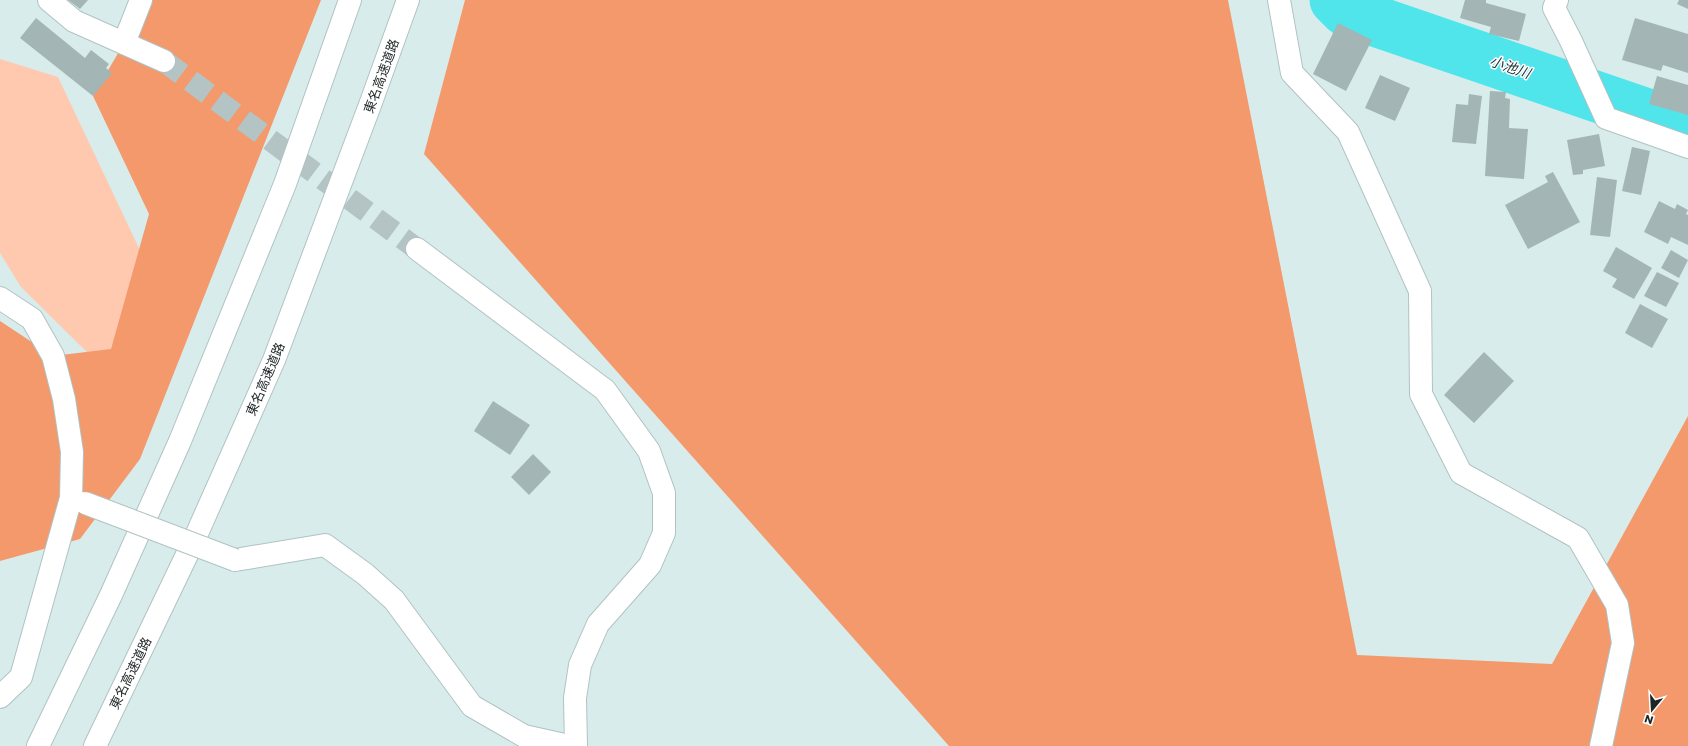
<svg xmlns="http://www.w3.org/2000/svg" width="1688" height="746" viewBox="0 0 1688 746" font-family="Poppins,'Noto Sans JP',sans-serif">
<style>
.green{fill:#ffc9af}
.forest{fill:#f3996c}
.lines{fill:none;stroke-linecap:round;stroke-linejoin:round}
.river{stroke:#4fe5eb;stroke-width:51}
.building{fill:#a4b5b6}
.secondary-tunnel{stroke:#b4c4c4;stroke-width:22;stroke-dasharray:22 11;stroke-linecap:butt}
.street-casing{stroke:#b0c2c3;stroke-width:24}
.secondary-casing{stroke:#b0c2c3;stroke-width:24}
.highway-casing{stroke:#b0c2c3;stroke-width:24}
.street{stroke:#fff;stroke-width:22}
.secondary{stroke:#fff;stroke-width:22}
.highway{stroke:#fff;stroke-width:22}
.street-bridge-casing{stroke:#b0c2c3;stroke-width:24;stroke-linecap:butt}
.street-bridge{stroke:#fff;stroke-width:22}
.labels{text-anchor:middle;stroke-width:3;stroke-linejoin:round;paint-order:stroke}
.street-label{font-size:13px;fill:#1e2525;stroke:#fff}
.water-label{font-size:14px;font-style:italic;fill:#1a3233;stroke:#fff}
</style>
<rect width="100%" height="100%" fill="#d9ecec"/>
<!-- green -->
<polygon class="green" points="0,59 58,77 146,263 103,368 21,287 0,253"/>
<!-- forest -->
<g class="forest">
<polygon points="141,0 321,0 140,459 80,539 0,561 0,321 53,356 111,349 149,214 93,96 124,43"/>
<polygon points="465,0 1228,0 1357,655 1552,664 1688,416 1688,746 949,746 424,154"/>
</g>
<g class="lines">
<!-- river -->
<polyline class="river" points="1335,0 1346,11 1688,128"/>
</g>
<!-- building -->
<g class="building">
<polygon points="68,0 88,0 80,9"/>
<polygon points="1465,0 1486,0 1486,3 1526,14 1519,41 1489,34 1491,27 1460,18"/>
<polygon points="1679,0 1688,0 1688,9 1677,4"/>
<polygon points="36,18 85,58 91,50 109,64 106,68 112,73 93,96 20,38"/>
<polygon points="1635,18 1688,34 1688,73 1663,65 1661,71 1622,60"/>
<polygon points="1338,23 1372,40 1346,91 1313,74"/>
<polygon points="1380,75 1410,88 1395,121 1365,108"/>
<polygon points="1657,76 1688,85 1688,115 1649,104"/>
<polygon points="1490,91 1506,92 1505,98 1510,99 1509,128 1528,129 1524,179 1485,176"/>
<polygon points="1469,94 1482,96 1476,144 1452,142 1456,104 1468,105"/>
<polygon points="1599,134 1605,166 1583,170 1583,174 1573,175 1567,140"/>
<polygon points="1632,147 1650,151 1641,195 1622,191"/>
<polygon points="1553,172 1580,222 1528,249 1505,205 1548,182 1545,176"/>
<polygon points="1597,177 1617,180 1610,237 1590,235"/>
<polygon points="1659,201 1675,209 1677,204 1688,210 1686,214 1688,215 1688,245 1671,237 1668,244 1644,232"/>
<polygon points="1616,247 1652,268 1634,299 1612,287 1617,279 1603,271"/>
<polygon points="1671,250 1688,260 1679,278 1661,268"/>
<polygon points="1657,272 1679,283 1666,307 1644,296"/>
<polygon points="1640,304 1668,319 1652,348 1625,333"/>
<polygon points="1484,352 1514,381 1474,423 1444,395"/>
<polygon points="493,401 530,425 510,455 474,431"/>
<polygon points="533,454 551,472 529,495 511,477"/>
</g>
<g class="lines">
<!-- secondary-tunnel -->
<polyline class="secondary-tunnel" points="164,61 417,249"/>
<defs>
<g id="street">
<polyline points="49,0 74,21 164,61"/>
<polyline points="1279,0 1292,73 1348,132 1420,291 1421,394 1461,473 1578,538 1617,605 1623,643 1601,746"/>
<polyline points="1557,0 1554,8 1571,41 1606,118 1688,147"/>
<polyline points="124,43 141,0"/>
<polyline points="0,298 32,319 53,356 64,399 72,452 71,498 21,677 0,697"/>
<polyline points="235,560 325,545 365,574 394,600 472,706 524,736 569,746"/>
</g>
<polyline id="secondary" points="417,249 605,390 649,451 664,493 664,533 650,565 598,624 580,665 575,698 576,746"/>
<g id="highway">
<polyline points="38,746 111,595 180,441 285,184 350,0"/>
<polyline points="95,746 195,538 274,360 370,105 408,0"/>
</g>
</defs>
<!-- street casing -->
<use href="#street" class="street-casing"/>
<!-- secondary casing -->
<use href="#secondary" class="secondary-casing"/>
<!-- highway casing -->
<use href="#highway" class="highway-casing"/>
<!-- street -->
<use href="#street" class="street"/>
<!-- secondary -->
<use href="#secondary" class="secondary"/>
<!-- highway -->
<use href="#highway" class="highway"/>
<defs>
<polyline id="street-bridge" points="85,503 235,560"/>
</defs>
<!-- street-bridge casing -->
<use href="#street-bridge" class="street-bridge-casing"/>
<!-- street-bridge -->
<use href="#street-bridge" class="street-bridge"/>
</g>
<g class="labels">
<!-- street labels -->
<g class="street-label">
<text transform="translate(381 76) rotate(-70)" y="5">東名高速道路</text>
<text transform="translate(265 379) rotate(-67)" y="5">東名高速道路</text>
<text transform="translate(130 673) rotate(-64)" y="5">東名高速道路</text>
</g>
<!-- water labels -->
<g class="water-label">
<text transform="translate(1510 67) rotate(19)" y="5">小池川</text>
</g>
</g>
<!-- north arrow -->
<g transform="translate(1652 710) rotate(198)" stroke="#ffffff" stroke-width="3" paint-order="stroke">
<path d="M0-3L7 15L0 10L-7 15Z" fill="#1e2525"/>
<text y="-6" font-size="11" font-weight="bold" text-anchor="middle" fill="#1e2525">N</text>
</g>
</svg>
